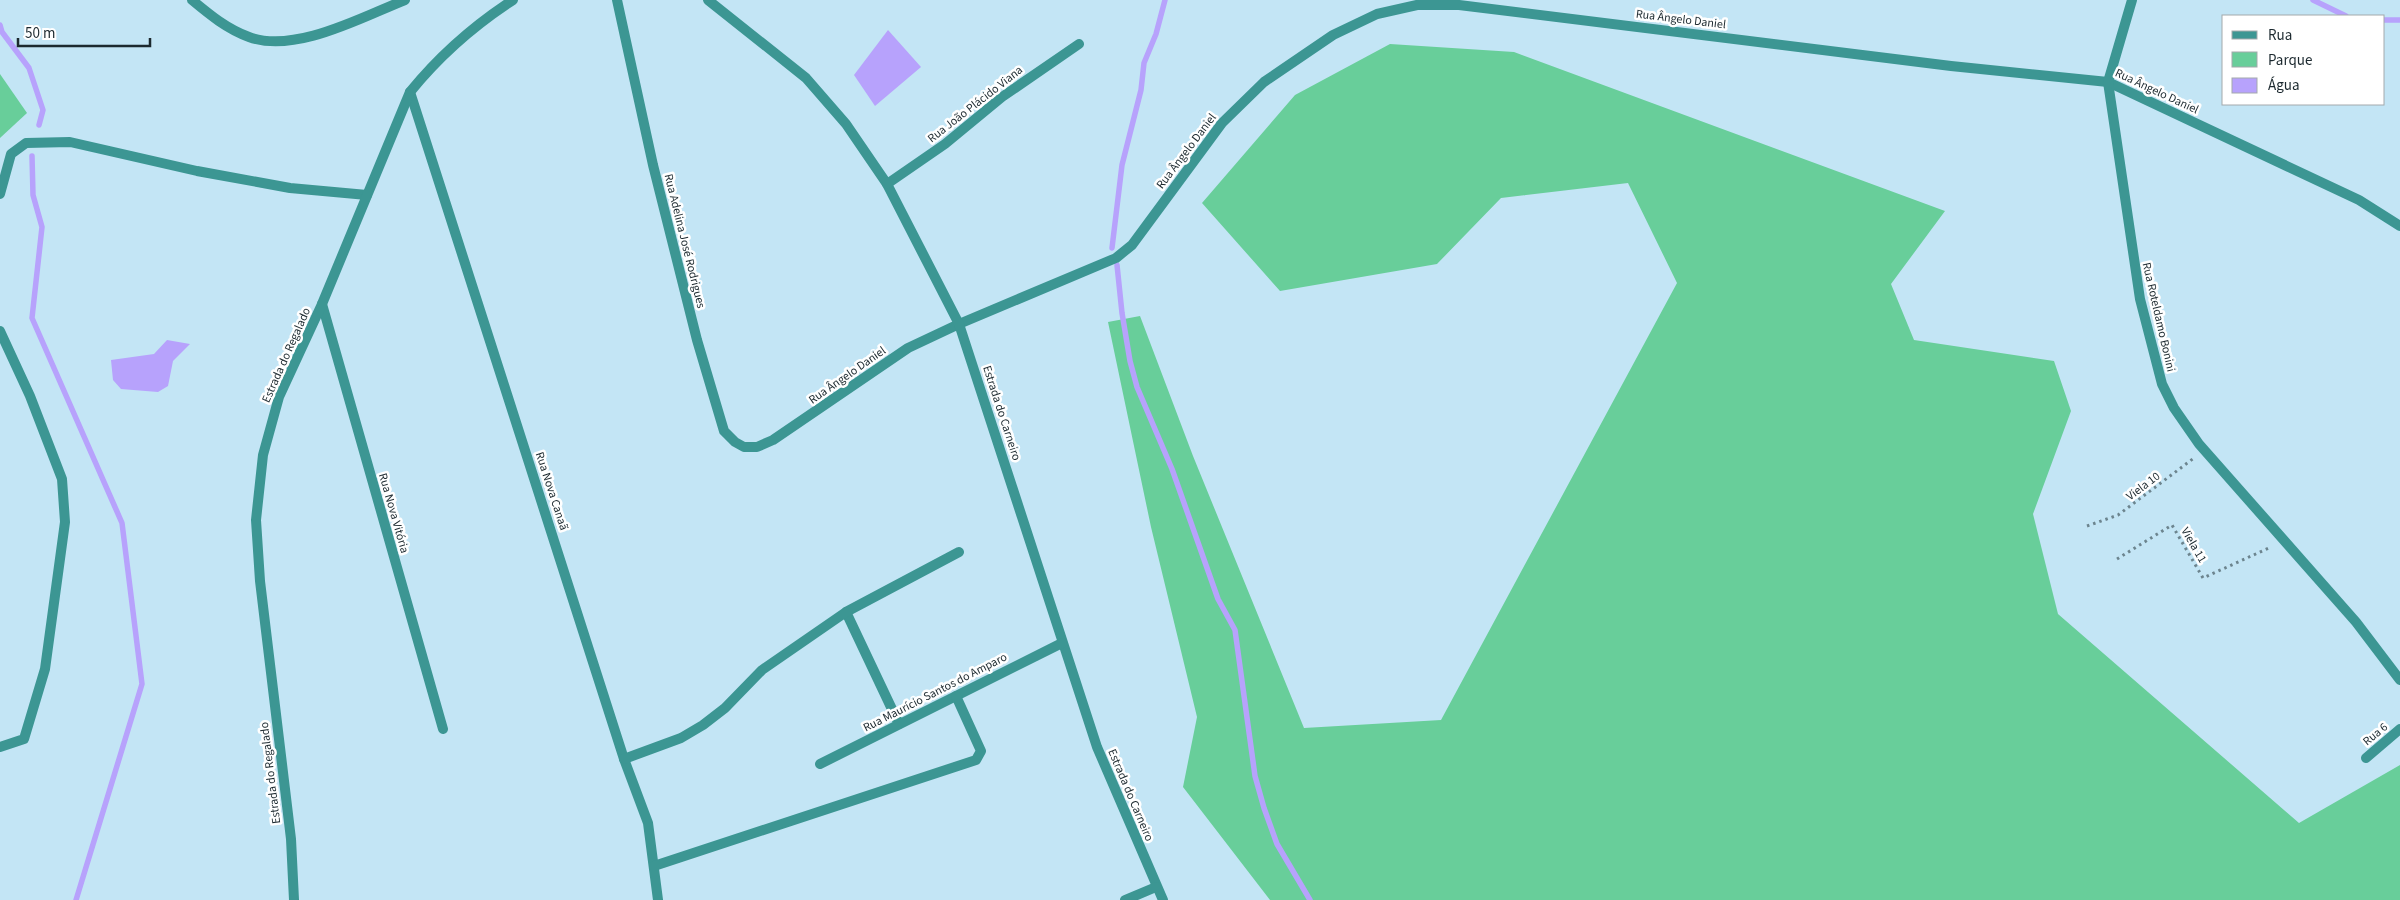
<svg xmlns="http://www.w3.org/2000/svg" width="2400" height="900" viewBox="0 0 2400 900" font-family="'Source Sans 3',sans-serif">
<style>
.green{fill:#68ce9a}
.water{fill:#b7a2fc}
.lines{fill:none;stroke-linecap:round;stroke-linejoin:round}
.stream{stroke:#b7a2fc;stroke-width:5.5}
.path{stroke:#6c848e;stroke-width:3;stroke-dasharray:2.5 4;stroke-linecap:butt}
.street{stroke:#3c9693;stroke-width:10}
.labels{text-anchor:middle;stroke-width:5;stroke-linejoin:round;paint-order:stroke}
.street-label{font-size:12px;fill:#1c292f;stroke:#fff}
</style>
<rect width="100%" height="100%" fill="#c3e5f5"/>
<!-- green -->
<g class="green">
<polygon points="1390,44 1514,52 1945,211 1891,284 1914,340 2054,361 2071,411 2033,514 2058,614 2299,823 2400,765 2400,900 1270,900 1183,787 1197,717 1151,527 1108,322 1140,316 1193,456 1304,728 1441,720 1677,283 1628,183 1501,198 1437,264 1280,291 1202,203 1295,95"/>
<polygon points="0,74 27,113 0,138"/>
</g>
<!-- water -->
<g class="water">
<polygon points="888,30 921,67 875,106 854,75"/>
<polygon points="167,340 190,344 173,361 168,386 158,392 121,389 113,380 111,360 154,354"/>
</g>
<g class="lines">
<!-- stream -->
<g class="stream">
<polyline points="2313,0 2346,16"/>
<polyline points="2384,20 2400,20"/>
<polyline points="0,25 2,32 29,68 43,110 39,125"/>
<polyline points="32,156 33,195 42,227 32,318 122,523 142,684 76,900"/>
<polyline points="1112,248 1122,165 1141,90 1144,63 1156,34 1165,0"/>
<polyline points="1117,265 1122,313 1130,361 1137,387 1172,469 1218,599 1235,630 1255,776 1264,808 1277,844 1310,900"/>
</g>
<!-- path -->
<g class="path">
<polyline points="2087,526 2118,515 2194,458"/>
<polyline points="2117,559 2172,525 2203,578 2271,547"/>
</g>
<!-- street -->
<g class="street">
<path d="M192,0c18,15 35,29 57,37 46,17 113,-20 156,-37"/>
<polyline points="617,0 653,165 697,340 724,431 735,442 744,447 757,447 773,440 908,348 959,324 1116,258 1132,245 1222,123 1264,82 1333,35 1377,14 1417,5 1459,5 1951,66 2108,82 2359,200 2400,226"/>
<polyline points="708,0 806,78 846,124 887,184 959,324 1097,747 1163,900"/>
<polyline points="2132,0 2108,82 2140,299 2162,384 2174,408 2199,444 2356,622 2400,680"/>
<polyline points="410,92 624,759 648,823 658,900"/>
<polyline points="887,184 945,144 1002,97 1079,44"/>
<polyline points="0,194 11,154 26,143 70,142 197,171 290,188 367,195"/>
<polyline points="322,304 443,729"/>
<polyline points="0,331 30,396 62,479 65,522 45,669 24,739 0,747"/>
<polyline points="846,612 899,724"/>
<polyline points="2366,758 2400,729"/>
<polyline points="624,759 681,738 703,725 725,708 762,670 846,612 959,552"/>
<polyline points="820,764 1062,643"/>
<polyline points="654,866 976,760 981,751 956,696"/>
<path d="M294,900l-3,-61 -31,-258 -4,-61 7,-65 16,-58 43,-93 88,-212c30,-37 63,-66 103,-92"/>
<polyline points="1125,900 1156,887"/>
</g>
</g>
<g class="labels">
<!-- street labels -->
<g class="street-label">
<text transform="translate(1681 19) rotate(7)" y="4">Rua Ângelo Daniel</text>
<text transform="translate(2157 91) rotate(25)" y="4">Rua Ângelo Daniel</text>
<text transform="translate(975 104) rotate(-38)" y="4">Rua João Plácido Viana</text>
<text transform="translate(1186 151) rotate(-53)" y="4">Rua Ângelo Daniel</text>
<text transform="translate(685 241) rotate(76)" y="4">Rua Adelina José Rodrigues</text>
<text transform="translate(2159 317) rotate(77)" y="4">Rua Roteldamo Bonini</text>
<text transform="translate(286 355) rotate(-66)" y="4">Estrada do Regalado</text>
<text transform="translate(847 375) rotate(-35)" y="4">Rua Ângelo Daniel</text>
<text transform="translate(1002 413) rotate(72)" y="4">Estrada do Carneiro</text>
<text transform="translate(2143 486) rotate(-37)" y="4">Viela 10</text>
<text transform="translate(552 491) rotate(72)" y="4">Rua Nova Canaã</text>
<text transform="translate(394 513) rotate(74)" y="4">Rua Nova Vitória</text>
<text transform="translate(2194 545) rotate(60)" y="4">Viela 11</text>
<text transform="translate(935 692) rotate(-27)" y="4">Rua Maurício Santos do Amparo</text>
<text transform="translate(2375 734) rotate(-40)" y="4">Rua 6</text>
<text transform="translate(270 773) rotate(-97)" y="4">Estrada do Regalado</text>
<text transform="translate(1131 795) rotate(67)" y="4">Estrada do Carneiro</text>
</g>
</g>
<!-- legend -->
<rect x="2222" y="15" width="162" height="90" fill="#ffffff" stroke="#a4a9ac"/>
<rect x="2232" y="31" width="25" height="8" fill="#3c9693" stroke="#a4a9ac"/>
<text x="2268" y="40" font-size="15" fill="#1c292f">Rua</text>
<rect x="2232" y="52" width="25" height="15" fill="#68ce9a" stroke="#a4a9ac"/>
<text x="2268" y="65" font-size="15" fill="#1c292f">Parque</text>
<rect x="2232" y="78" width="25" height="15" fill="#b7a2fc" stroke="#a4a9ac"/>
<text x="2268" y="90" font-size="15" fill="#1c292f">Água</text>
<!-- scale -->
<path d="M18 38v8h132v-8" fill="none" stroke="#1c292f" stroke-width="2.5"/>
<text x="25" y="38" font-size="15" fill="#1c292f" stroke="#ffffff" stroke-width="4" paint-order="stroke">50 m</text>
</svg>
